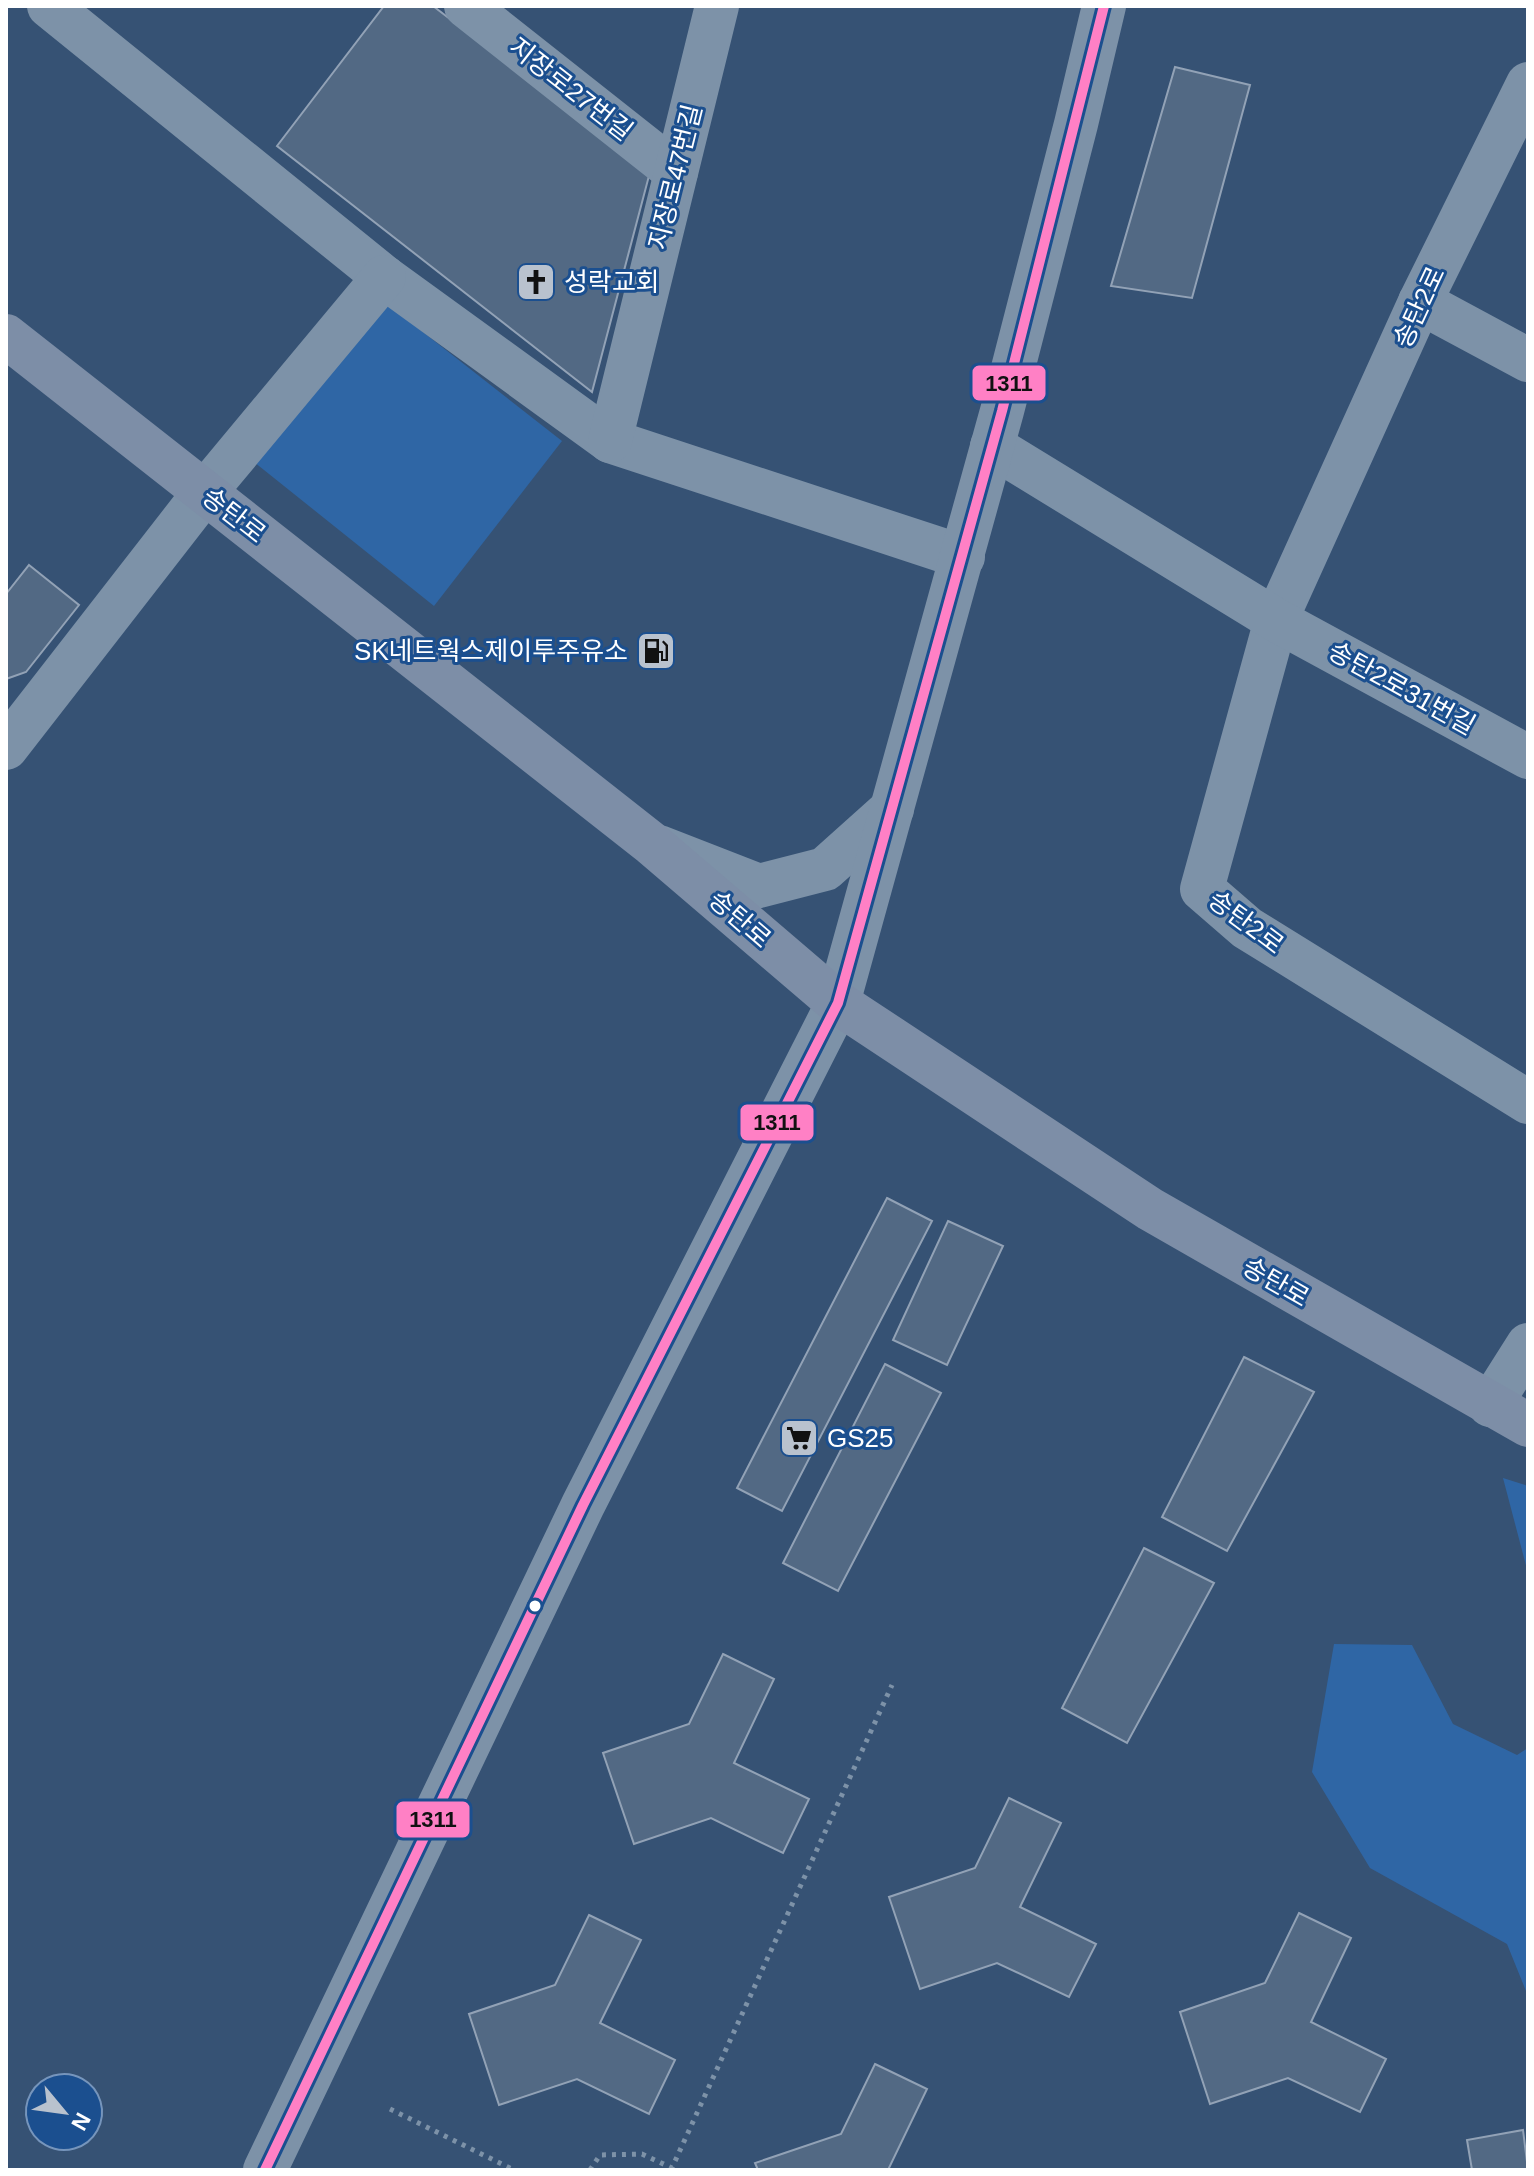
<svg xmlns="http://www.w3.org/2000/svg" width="1534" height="2176" viewBox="0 0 1534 2176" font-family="Arial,'Noto Sans KR',sans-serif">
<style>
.green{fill:#2f66a5}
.building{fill:#526984;stroke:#92a2b6;stroke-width:2}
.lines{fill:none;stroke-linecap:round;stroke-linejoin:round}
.path{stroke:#7d92a8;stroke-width:5;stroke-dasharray:4 6;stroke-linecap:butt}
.minor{stroke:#7d92a8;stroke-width:44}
.major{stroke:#7d8ea7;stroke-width:44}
.bus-1-casing{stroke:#1b4f8f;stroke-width:16}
.bus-1{stroke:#ff80c5;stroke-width:10}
.bus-dot{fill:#fff;stroke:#1b4f8f;stroke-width:3}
.labels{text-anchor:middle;stroke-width:6;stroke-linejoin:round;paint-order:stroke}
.street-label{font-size:26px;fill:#fff;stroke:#1b4f8f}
.poi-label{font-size:26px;fill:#fff;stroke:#1b4f8f;text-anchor:start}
.line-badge{stroke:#1b4f8f;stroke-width:3}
.pale-badge-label{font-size:22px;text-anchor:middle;font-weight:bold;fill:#111}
</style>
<rect width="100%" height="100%" fill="#365274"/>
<!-- green -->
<g class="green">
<polygon points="386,303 562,441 434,606 254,462"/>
<polygon points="1503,1478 1528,1486 1528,1573"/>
<polygon points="1334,1644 1412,1645 1453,1724 1517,1755 1528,1748 1528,1996 1507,1944 1370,1868 1312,1772"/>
</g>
<!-- building -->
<g class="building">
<polygon points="384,6 433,6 650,172 592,392 277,146"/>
<polygon points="1175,67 1250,85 1192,298 1111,286"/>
<polygon points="29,565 79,605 26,672 6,679 6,594"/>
<polygon points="887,1198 932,1221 782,1511 737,1488"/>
<polygon points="948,1221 1003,1246 947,1365 893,1340"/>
<polygon points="1244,1357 1314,1392 1227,1551 1162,1517"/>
<polygon points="885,1364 941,1393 838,1591 783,1563"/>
<polygon points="1144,1548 1214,1583 1127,1743 1062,1708"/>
<polygon points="723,1654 774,1679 734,1763 809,1799 783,1853 711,1818 634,1844 603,1753 689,1724"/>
<polygon points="1009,1798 1061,1823 1020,1907 1096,1944 1069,1997 997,1963 920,1989 889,1897 975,1868"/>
<polygon points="1299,1913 1351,1938 1311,2022 1386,2059 1360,2112 1288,2078 1210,2104 1180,2012 1265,1983"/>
<polygon points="589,1915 641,1940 600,2023 675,2060 649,2114 577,2079 499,2105 469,2014 555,1985"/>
<polygon points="875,2064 927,2089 888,2170 758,2170 755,2163 841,2134"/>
<polygon points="1523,2130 1528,2170 1472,2170 1467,2140"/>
</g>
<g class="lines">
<!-- path -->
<g class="path">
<polyline points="390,2109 514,2170"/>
<polyline points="590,2170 600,2155 642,2154 672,2168"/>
<polyline points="671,2170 892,1685"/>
</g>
<!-- minor -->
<g class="minor">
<polyline points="49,6 384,277 610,441 963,557"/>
<polyline points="466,6 676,172"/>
<polyline points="1528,84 1420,302 1276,620 1202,889 1247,928 1528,1102"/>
<polyline points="1420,302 1528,360"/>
<polyline points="610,441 717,6"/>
<polyline points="992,446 1276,620 1528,757"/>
<polyline points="6,748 205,492 384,277"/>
<polyline points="659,847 759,886 825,869 892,809"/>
<polyline points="1490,1405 1528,1345"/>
<polyline points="265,2170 583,1505 838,1003 1002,411 1076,124 1104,6"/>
</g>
<!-- major -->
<polyline class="major" points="6,336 652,844 838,1003 1150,1209 1528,1425"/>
<defs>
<polyline id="bus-1" points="265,2170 583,1505 838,1003 1002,411 1104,6"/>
</defs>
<!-- bus-1 casing -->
<use href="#bus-1" class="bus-1-casing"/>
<!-- bus-1 -->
<use href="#bus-1" class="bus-1"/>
</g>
<!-- icons -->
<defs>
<symbol id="church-square" viewBox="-11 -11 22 22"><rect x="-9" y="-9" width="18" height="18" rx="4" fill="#b9c2ce" stroke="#1b4f8f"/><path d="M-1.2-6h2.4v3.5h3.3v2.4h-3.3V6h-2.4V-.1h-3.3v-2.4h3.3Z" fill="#111"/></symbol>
<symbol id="fuel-square" viewBox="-11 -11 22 22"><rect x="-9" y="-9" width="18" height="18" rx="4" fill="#b9c2ce" stroke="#1b4f8f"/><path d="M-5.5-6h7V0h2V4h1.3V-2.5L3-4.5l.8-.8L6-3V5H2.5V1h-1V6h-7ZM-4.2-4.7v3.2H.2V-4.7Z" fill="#111"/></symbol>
<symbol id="supermarket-square" viewBox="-11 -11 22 22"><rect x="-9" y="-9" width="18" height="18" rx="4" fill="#b9c2ce" stroke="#1b4f8f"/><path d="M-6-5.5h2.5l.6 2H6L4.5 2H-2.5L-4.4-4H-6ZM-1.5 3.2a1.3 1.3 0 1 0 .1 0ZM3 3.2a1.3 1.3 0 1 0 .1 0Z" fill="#111"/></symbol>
</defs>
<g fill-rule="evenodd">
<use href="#church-square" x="514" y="260" width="44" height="44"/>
<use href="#fuel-square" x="634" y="629" width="44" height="44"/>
<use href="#supermarket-square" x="777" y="1416" width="44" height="44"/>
</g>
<!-- markers -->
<circle class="bus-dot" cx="535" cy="1606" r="7"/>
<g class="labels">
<!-- street labels -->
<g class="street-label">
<text transform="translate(571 89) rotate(38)" y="9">지장로27번길</text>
<text transform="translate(675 177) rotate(-76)" y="9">지장로47번길</text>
<text transform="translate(1419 307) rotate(-65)" y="9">송탄2로</text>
<text transform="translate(234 515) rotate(38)" y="9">송탄로</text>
<text transform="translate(1402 688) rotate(29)" y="9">송탄2로31번길</text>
<text transform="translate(740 919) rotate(41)" y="9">송탄로</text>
<text transform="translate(1246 922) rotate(37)" y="9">송탄2로</text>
<text transform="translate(1276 1282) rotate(30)" y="9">송탄로</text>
</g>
<!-- poi labels -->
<g class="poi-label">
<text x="564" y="291">성락교회</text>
<text x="628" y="660" text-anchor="end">SK네트웍스제이투주유소</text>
<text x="827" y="1447">GS25</text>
</g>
</g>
<g class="line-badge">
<rect x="971" y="364" width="76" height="38" rx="8" fill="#ff80c5"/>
<rect x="739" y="1103" width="76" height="39" rx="8" fill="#ff80c5"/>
<rect x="395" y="1800" width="76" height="39" rx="8" fill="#ff80c5"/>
</g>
<g class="pale-badge-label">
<text x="1009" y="391">1311</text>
<text x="777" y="1130">1311</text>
<text x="433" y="1827">1311</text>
</g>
<!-- border -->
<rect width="1534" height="2176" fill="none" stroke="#ffffff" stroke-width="16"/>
<!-- north arrow -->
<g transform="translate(64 2112) rotate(119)"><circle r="38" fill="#1b4f8f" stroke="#7695bc" stroke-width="2"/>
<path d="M0-6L14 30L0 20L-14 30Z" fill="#b9c2ce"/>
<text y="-12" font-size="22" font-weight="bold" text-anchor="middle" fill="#ffffff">N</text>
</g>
</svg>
